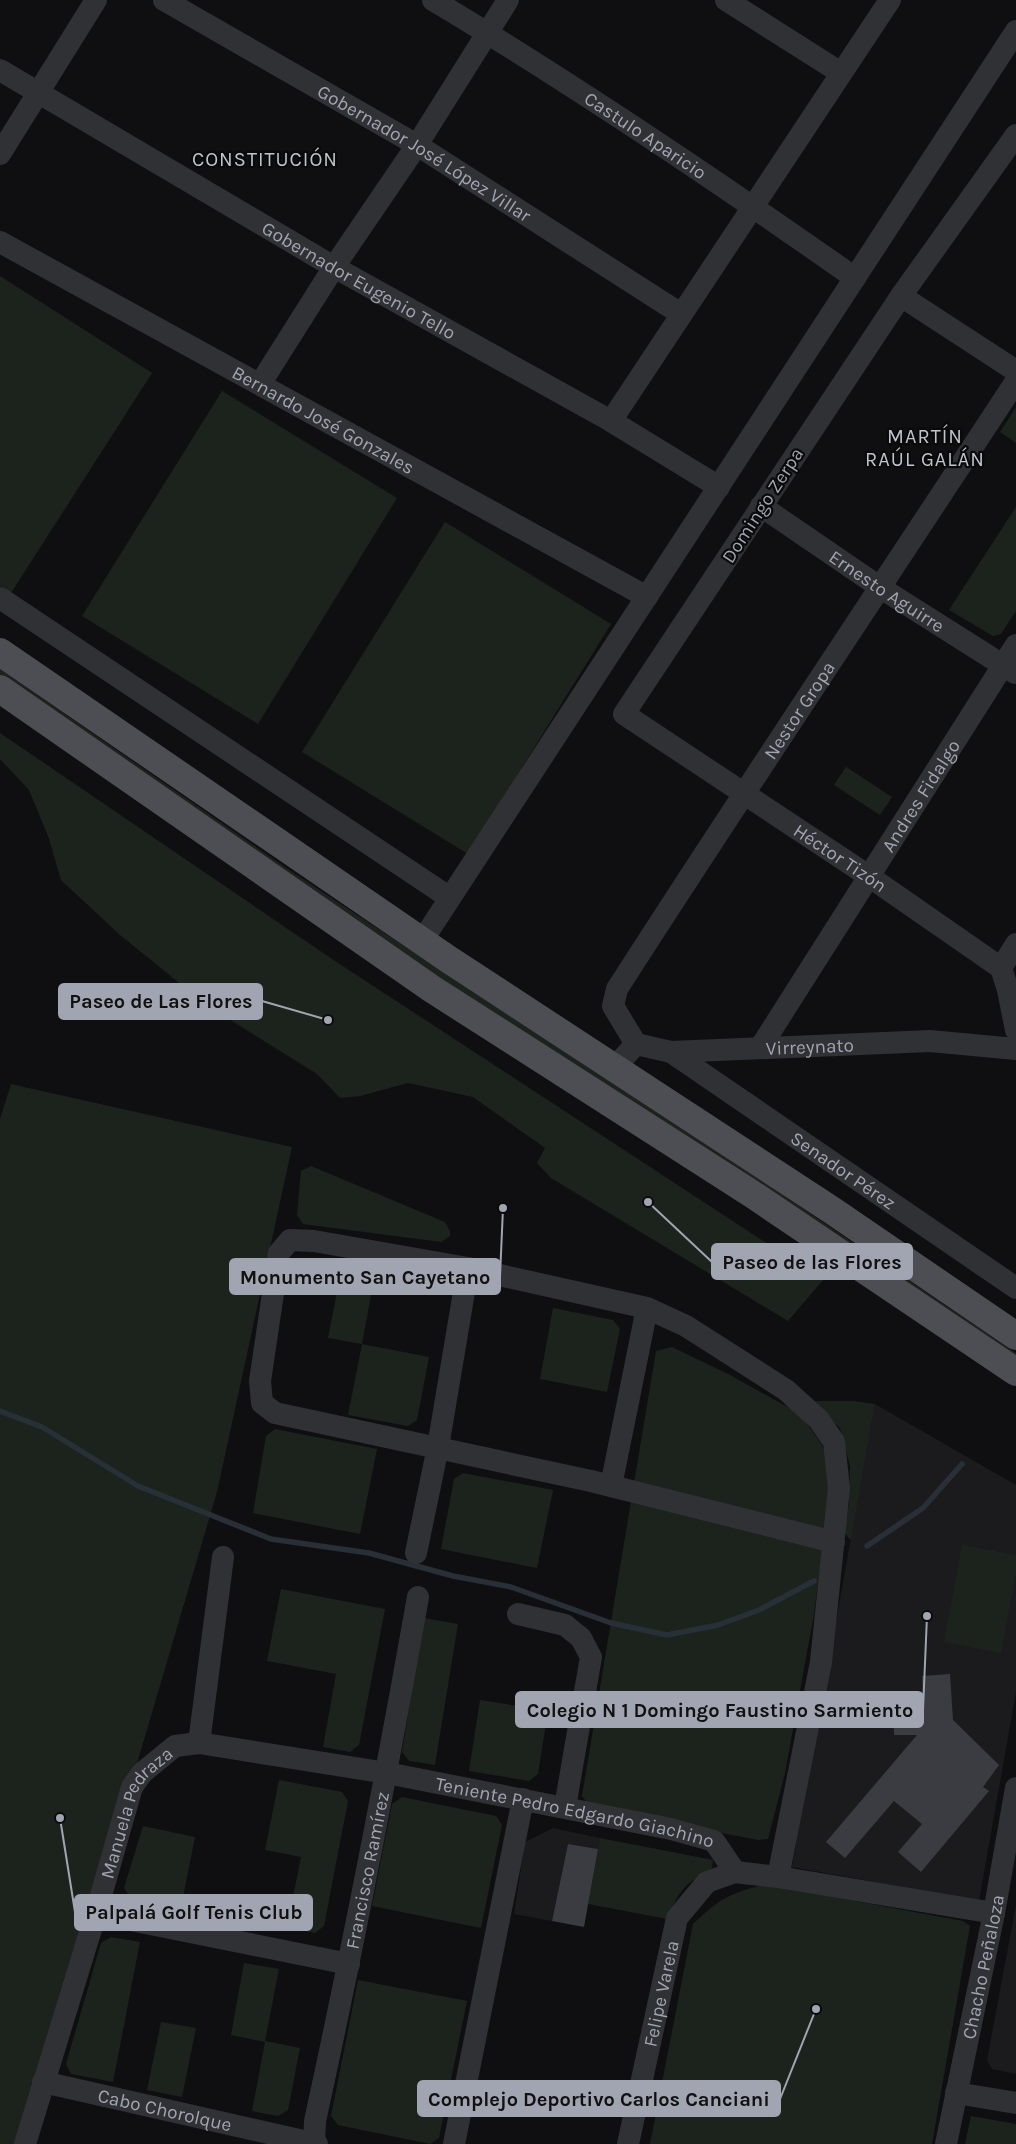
<svg xmlns="http://www.w3.org/2000/svg" width="1016" height="2144" viewBox="0 0 1016 2144" font-family="Karla,sans-serif">
<style>
.built{fill:#1b1b1d}
.green{fill:#1c231d}
.lines{fill:none;stroke-linecap:round;stroke-linejoin:round}
.stream{stroke:#282f36;stroke-width:5.5}
.building{fill:#3b3c41}
.minor{stroke:#303135;stroke-width:22}
.major{stroke:#4c4e54;stroke-width:28}
.labels{text-anchor:middle;stroke-width:4.5;stroke-linejoin:round;paint-order:stroke}
.street-label{font-size:19px;fill:#a0a5b1;stroke:#0a0a0b}
.neighbourhood-label{font-size:20px;letter-spacing:1px;fill:#c1c4cd;stroke:#0a0a0b}
.leader{fill:none;stroke:#a0a5b1;stroke-width:2}
.callout-dot{fill:#a0a5b1;stroke:#0a0a0b;stroke-width:2}
.callout{fill:#a0a5b1;stroke:#a0a5b1;stroke-width:2}
.callout-label{font-size:20px;text-anchor:middle;font-weight:bold;fill:#111}
</style>
<rect width="100%" height="100%" fill="#0f0f11"/>
<!-- built -->
<g class="built">
<polygon points="875,1404 1016,1485 1016,1692 979,1901 792,1867"/>
<polygon points="553,1828 600,1838 598,1849 568,1844 552,1921 514,1914 525,1842"/>
<polygon points="1016,1905 1016,2074 992,2069 987,2060"/>
</g>
<!-- green -->
<g class="green">
<polygon points="0,276 152,373 11,593 0,586"/>
<polygon points="222,391 397,498 258,724 82,616"/>
<polygon points="1016,407 1016,443 1000,432"/>
<polygon points="1016,507 1016,611 1001,634 993,636 949,610"/>
<polygon points="445,522 611,624 468,854 302,752"/>
<polygon points="0,669 285,867 476,994 656,1109 1016,1353 1016,1361 284,874 0,676"/>
<polygon points="0,733 332,959 823,1280 788,1321 551,1178 537,1163 545,1148 473,1097 408,1083 360,1096 340,1098 317,1074 205,1004 120,935 61,880 48,836 29,790 0,759"/>
<polygon points="846,767 892,797 880,815 834,785"/>
<polygon points="11,1084 292,1147 217,1492 25,2144 0,2144 0,1119"/>
<polygon points="311,1166 445,1222 450,1231 450,1236 441,1242 303,1224 297,1215 301,1171"/>
<polygon points="342,1267 375,1274 362,1344 429,1357 417,1420 408,1426 348,1415 362,1344 328,1338"/>
<polygon points="553,1308 613,1320 620,1329 607,1392 540,1379"/>
<polygon points="672,1347 730,1375 800,1414 820,1442 830,1461 829,1499 814,1614 785,1773 768,1839 758,1840 591,1808 582,1796 656,1351"/>
<polygon points="812,1401 853,1401 875,1404 851,1540 844,1533 849,1503 850,1466 840,1428 819,1410"/>
<polygon points="275,1429 377,1449 360,1534 253,1513 266,1436"/>
<polygon points="463,1473 553,1490 537,1568 441,1549 454,1479"/>
<polygon points="962,1545 1016,1555 1016,1572 1001,1653 944,1642"/>
<polygon points="281,1589 385,1609 359,1745 350,1752 323,1747 336,1674 267,1661"/>
<polygon points="424,1618 458,1624 435,1765 409,1761 402,1752"/>
<polygon points="480,1700 548,1711 538,1774 529,1781 469,1771"/>
<polygon points="279,1780 342,1792 348,1801 324,1926 315,1933 287,1927 301,1857 265,1850"/>
<polygon points="402,1797 496,1816 502,1825 481,1928 372,1906 392,1804"/>
<polygon points="143,1826 195,1837 181,1907 130,1897 124,1888"/>
<path d="M600,1838l113,22 -1,8c-7,7 -16,10 -24,16 -10,9 -16,23 -21,35l-79,-15z"/>
<path d="M759,1886h15l189,35 7,5 -38,218h-282l43,-220c23,-22 34,-30 66,-38z"/>
<polygon points="111,1937 140,1942 113,2082 71,2074 66,2064 101,1943"/>
<polygon points="244,1963 279,1969 265,2041 300,2048 288,2110 278,2116 252,2111 265,2042 231,2035"/>
<polygon points="358,1980 467,2001 439,2138 430,2144 338,2125 331,2116"/>
<polygon points="161,2022 196,2028 182,2097 147,2090"/>
<polygon points="971,2116 1016,2124 1016,2144 965,2144"/>
</g>
<g class="lines">
<!-- stream -->
<g class="stream">
<polyline points="0,1411 42,1427 138,1486 271,1539 369,1553 453,1576 511,1587 611,1623 667,1635 718,1625 759,1610 814,1581"/>
<polyline points="867,1546 923,1508 962,1464"/>
</g>
</g>
<!-- building -->
<g class="building">
<polygon points="950,1674 953,1720 999,1765 983,1787 989,1791 921,1872 898,1852 922,1824 894,1801 845,1858 826,1842 917,1735 894,1735 893,1702 923,1702 922,1676"/>
<polygon points="568,1844 598,1849 584,1927 552,1921"/>
</g>
<g class="lines">
<!-- minor -->
<g class="minor">
<path id="s1" d="M164,0l253,145 264,169"/>
<path id="s2" d="M433,0c145,87 284,181 422,278"/>
<polyline points="726,0 841,73"/>
<path id="s3" d="M0,70l334,197 277,154 108,66"/>
<path id="s4" d="M1016,135l-115,161 -277,418 246,163 131,91 7,22 8,40"/>
<polyline points="0,154 96,0"/>
<path id="s5" d="M0,242l647,355"/>
<polyline points="901,296 1016,371"/>
<polyline points="260,384 334,267 417,145 508,0"/>
<polyline points="611,421 890,0"/>
<path id="s6" d="M761,506l120,82 134,85"/>
<polyline points="0,598 450,898"/>
<polyline points="422,941 1016,31"/>
<polyline points="1001,968 1016,944"/>
<path id="s7" d="M636,1044l-23,-38 4,-17c131,-204 266,-405 399,-608"/>
<path id="s8" d="M760,1048l256,-403"/>
<path id="s9" d="M671,1052l345,236"/>
<path id="s10" d="M615,1067l21,-23 35,8 259,-11 86,8"/>
<polyline points="611,1486 647,1308"/>
<polyline points="416,1553 438,1447 468,1268"/>
<polyline points="518,1614 565,1625 581,1638 591,1657 565,1807"/>
<polyline points="199,1743 223,1557"/>
<polyline points="778,1877 821,1662 839,1488 834,1442 819,1420 786,1390 686,1326 647,1308 468,1268 314,1241 290,1240 279,1253 260,1381 262,1403 275,1413 591,1481 834,1542"/>
<polyline points="96,1913 349,1964"/>
<path id="s11" d="M43,2082l274,62"/>
<polyline points="956,2093 1016,2103"/>
<path id="s12" d="M25,2144l71,-231 36,-126 10,-14 33,-27 24,-3 188,30 284,56 43,12 21,31"/>
<path id="s13" d="M314,2144l1,-23c38,-174 72,-348 103,-524"/>
<polyline points="454,2144 523,1799"/>
<path id="s14" d="M628,2144l49,-226 30,-36 28,-10 43,5 216,36"/>
<path id="s15" d="M946,2144l48,-231 22,-125"/>
</g>
<!-- major -->
<g class="major">
<polyline points="0,652 448,959 833,1211 1016,1336"/>
<polyline points="0,689 432,989 752,1194 1016,1372"/>
</g>
</g>
<g class="labels">
<!-- street labels -->
<g class="street-label">
<text dy="7" stroke="none"><textPath href="#s2" startOffset="252">Castulo Aparicio</textPath></text>
<text dy="7" stroke="none"><textPath href="#s1" startOffset="302">Gobernador José López Villar</textPath></text>
<text dy="7" stroke="none"><textPath href="#s3" startOffset="416">Gobernador Eugenio Tello</textPath></text>
<text dy="7" stroke="none"><textPath href="#s5" startOffset="369">Bernardo José Gonzales</textPath></text>
<text transform="translate(762 505) rotate(-57)" y="7">Domingo Zerpa</text>
<text dy="7" stroke="none"><textPath href="#s6" startOffset="152">Ernesto Aguirre</textPath></text>
<text dy="7" stroke="none"><textPath href="#s7" startOffset="395">Nestor Gropa</textPath></text>
<text dy="7" stroke="none"><textPath href="#s8" startOffset="299">Andres Fidalgo</textPath></text>
<text dy="7" stroke="none"><textPath href="#s4" startOffset="959">Héctor Tizón</textPath></text>
<text dy="7" stroke="none"><textPath href="#s10" startOffset="206">Virreynato</textPath></text>
<text dy="7" stroke="none"><textPath href="#s9" startOffset="209">Senador Pérez</textPath></text>
<text dy="7" stroke="none"><textPath href="#s12" startOffset="839">Teniente Pedro Edgardo Giachino</textPath></text>
<text dy="7" stroke="none"><textPath href="#s12" startOffset="352">Manuela Pedraza</textPath></text>
<text dy="7" stroke="none"><textPath href="#s13" startOffset="279">Francisco Ramírez</textPath></text>
<text dy="7" stroke="none"><textPath href="#s15" startOffset="181">Chacho Peñaloza</textPath></text>
<text dy="7" stroke="none"><textPath href="#s14" startOffset="154">Felipe Varela</textPath></text>
<text dy="7" stroke="none"><textPath href="#s11" startOffset="125">Cabo Chorolque</textPath></text>
</g>
<!-- neighbourhood labels -->
<g class="neighbourhood-label">
<text x="265" y="166">CONSTITUCIÓN</text>
<text x="925" y="443">MARTÍN<tspan x="925" dy="23">RAÚL GALÁN</tspan></text>
</g>
</g>
<!-- callouts -->
<path class="leader" d="M328 1020L262 1001M648 1202L712 1262M503 1208L500 1277M927 1616L923 1710M60 1818L75 1912M816 2009L780 2099"/>
<g class="callout-dot">
<circle cx="328" cy="1020" r="5"/>
<circle cx="648" cy="1202" r="5"/>
<circle cx="503" cy="1208" r="5"/>
<circle cx="927" cy="1616" r="5"/>
<circle cx="60" cy="1818" r="5"/>
<circle cx="816" cy="2009" r="5"/>
</g>
<g class="callout">
<rect x="59" y="984" width="203" height="35" rx="5"/>
<rect x="712" y="1244" width="200" height="35" rx="5"/>
<rect x="230" y="1259" width="270" height="35" rx="5"/>
<rect x="516" y="1692" width="407" height="35" rx="5"/>
<rect x="75" y="1895" width="237" height="35" rx="5"/>
<rect x="418" y="2081" width="362" height="35" rx="5"/>
</g>
<g class="callout-label">
<text x="161" y="1008">Paseo de Las Flores</text>
<text x="812" y="1269">Paseo de las Flores</text>
<text x="365" y="1284">Monumento San Cayetano</text>
<text x="720" y="1717">Colegio N 1 Domingo Faustino Sarmiento</text>
<text x="194" y="1919">Palpalá Golf Tenis Club</text>
<text x="599" y="2106">Complejo Deportivo Carlos Canciani</text>
</g>
</svg>
